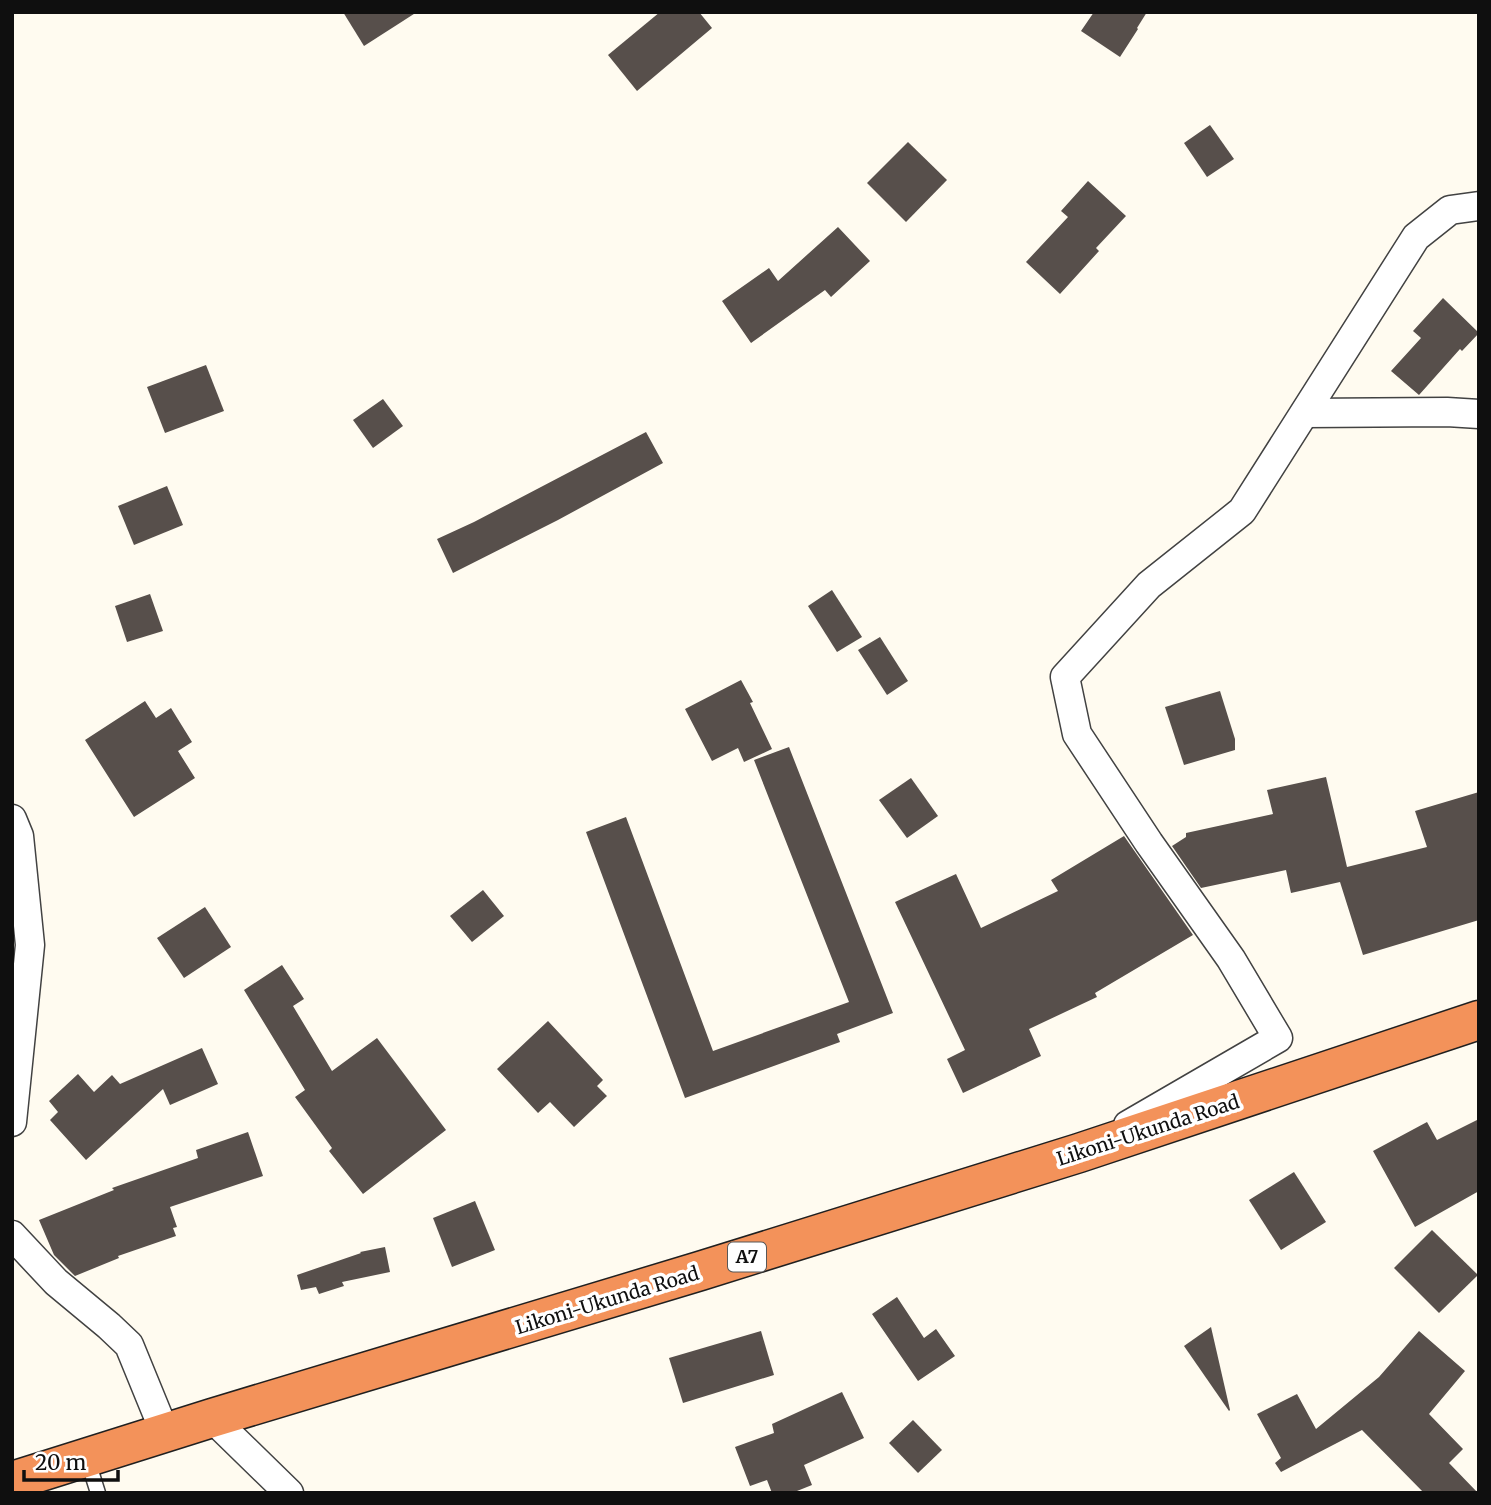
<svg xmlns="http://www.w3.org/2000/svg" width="1491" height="1505" viewBox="0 0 1491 1505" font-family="Merriweather,serif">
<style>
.building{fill:#574f4b}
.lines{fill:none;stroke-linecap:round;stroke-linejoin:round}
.lane-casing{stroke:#424242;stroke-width:17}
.street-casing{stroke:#424242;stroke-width:31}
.highway-casing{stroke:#202020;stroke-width:41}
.lane{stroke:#fff;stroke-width:14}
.street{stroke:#fff;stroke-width:28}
.highway{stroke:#f3925a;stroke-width:38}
.labels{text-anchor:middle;stroke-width:7;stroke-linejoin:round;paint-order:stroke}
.shield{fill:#fff;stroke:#575757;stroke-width:2}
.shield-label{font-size:18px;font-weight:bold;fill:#0f0f0f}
.street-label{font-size:19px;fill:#0f0f0f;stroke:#fff}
</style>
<rect width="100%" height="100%" fill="#fffbf0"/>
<!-- building -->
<g class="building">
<polygon points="343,12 417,12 364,46"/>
<polygon points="660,12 699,12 712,28 637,91 608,55"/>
<polygon points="1094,12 1147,12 1137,28 1138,29 1120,57 1081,31"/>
<polygon points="1210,125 1234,159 1207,177 1184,143"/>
<polygon points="908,142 947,180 906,222 867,183"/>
<polygon points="1088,181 1126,216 1096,248 1099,251 1060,294 1026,262 1068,217 1061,211"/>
<polygon points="838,227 870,261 831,297 825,290 751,343 722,301 769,268 778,281"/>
<polygon points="1443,298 1479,333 1462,351 1460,349 1419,395 1391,371 1421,338 1413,331"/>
<polygon points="206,365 224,411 165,433 147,387"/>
<polygon points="383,399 403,426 373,448 353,420"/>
<polygon points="646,432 663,463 558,520 453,573 437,539 474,522"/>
<polygon points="167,486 183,525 134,545 118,506"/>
<polygon points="832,590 862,637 837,652 808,606"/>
<polygon points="150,594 163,631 127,642 115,606"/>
<polygon points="880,637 908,681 887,695 858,650"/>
<polygon points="741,680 753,702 750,703 772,749 744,762 738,748 712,761 685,709"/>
<polygon points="1220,691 1235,739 1235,750 1184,765 1165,707"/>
<polygon points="145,701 156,718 171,708 192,742 178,751 195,778 134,817 85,740"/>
<polygon points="789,747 893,1013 837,1034 840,1042 685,1098 586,832 626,817 713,1051 849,1002 754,760"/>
<polygon points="1326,777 1347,867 1427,847 1415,811 1479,792 1479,920 1363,955 1340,882 1291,893 1286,870 1201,888 1172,846 1186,837 1186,833 1273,814 1267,790"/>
<polygon points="911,778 938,816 907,838 879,800"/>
<polygon points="1124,836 1193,935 1095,993 1097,997 1029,1029 1041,1056 963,1093 947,1059 965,1050 895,902 956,874 981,928 1058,891 1051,880"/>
<polygon points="483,890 504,916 472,942 450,916"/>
<polygon points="205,907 231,947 184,978 157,938"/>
<polygon points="282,965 304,999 293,1006 332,1071 377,1038 446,1130 363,1194 329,1151 332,1148 295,1097 305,1090 244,990"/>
<polygon points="548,1021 603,1080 597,1086 607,1096 574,1127 550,1102 538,1113 497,1069"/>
<polygon points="202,1048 218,1084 170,1105 163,1089 86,1160 50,1120 58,1112 49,1101 78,1074 94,1092 112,1075 120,1084"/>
<polygon points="1479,1119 1479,1191 1415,1227 1373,1151 1427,1122 1437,1140"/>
<polygon points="248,1132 263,1176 170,1207 177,1227 173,1228 176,1236 118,1256 119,1258 75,1276 54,1255 39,1220 114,1190 112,1188 198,1158 196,1150"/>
<polygon points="1294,1172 1326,1222 1281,1250 1249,1200"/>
<polygon points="475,1201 495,1250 452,1267 433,1218"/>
<polygon points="1432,1230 1478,1275 1439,1313 1394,1268"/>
<polygon points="385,1247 390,1272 342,1282 344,1286 319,1294 316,1287 301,1290 297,1275 361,1253 360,1252"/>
<polygon points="897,1297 924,1338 936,1329 955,1356 918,1381 872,1314"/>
<polygon points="1211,1327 1230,1410 1229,1411 1184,1346"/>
<polygon points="761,1331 774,1375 683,1403 669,1358"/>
<polygon points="1419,1331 1465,1371 1429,1414 1463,1449 1449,1463 1478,1493 1424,1493 1362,1430 1281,1472 1275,1463 1281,1458 1257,1414 1297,1394 1316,1429 1379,1377"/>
<polygon points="842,1392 864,1438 804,1465 812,1485 792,1493 772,1493 767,1480 750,1486 735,1447 774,1433 772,1424"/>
<polygon points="913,1420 942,1450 918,1473 889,1443"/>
</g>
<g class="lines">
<defs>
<polyline id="lane" points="87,1458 98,1493"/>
<g id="street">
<polyline points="1305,413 1447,412 1479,414"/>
<polyline points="12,819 19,836 30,945 12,1122"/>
<polyline points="1128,1125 1278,1038 1231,959 1149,843 1077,734 1065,677 1149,585 1242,511 1416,237 1450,210 1479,206"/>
<polyline points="12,1235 56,1282 109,1326 129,1345 165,1433"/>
<polyline points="212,1418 289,1493"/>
</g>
<polyline id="highway" points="12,1481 212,1418 700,1271 1079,1153 1479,1020"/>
</defs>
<!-- lane casing -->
<use href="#lane" class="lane-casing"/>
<!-- street casing -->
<use href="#street" class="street-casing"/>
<!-- highway casing -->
<use href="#highway" class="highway-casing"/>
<!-- lane -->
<use href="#lane" class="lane"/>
<!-- street -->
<use href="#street" class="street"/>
<!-- highway -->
<use href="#highway" class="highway"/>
</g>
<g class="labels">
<!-- shield labels -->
<rect class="shield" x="728" y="1242.5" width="38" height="29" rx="5"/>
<g class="shield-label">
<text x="747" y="1263">A7</text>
</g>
<!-- street labels -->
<g class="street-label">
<text transform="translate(1148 1130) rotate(-18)" y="7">Likoni-Ukunda Road</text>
<text transform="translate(607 1300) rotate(-17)" y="7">Likoni-Ukunda Road</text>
</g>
</g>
<!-- border -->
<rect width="1491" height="1505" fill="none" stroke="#0f0f0f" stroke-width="28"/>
<!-- scale -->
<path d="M24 1470v10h94v-10" fill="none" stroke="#0f0f0f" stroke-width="3.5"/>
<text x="35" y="1470" font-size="21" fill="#0f0f0f" stroke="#ffffff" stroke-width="5" paint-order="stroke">20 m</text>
</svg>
